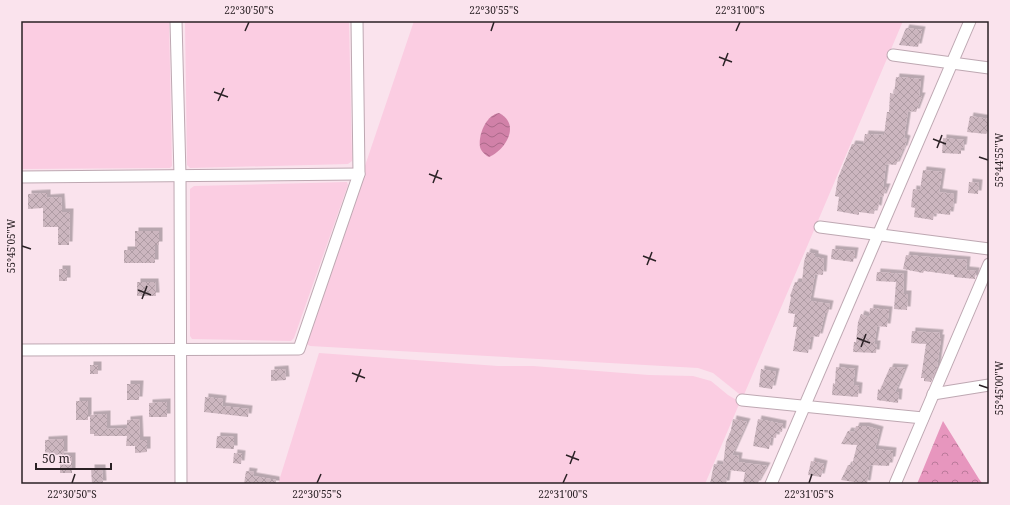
<svg xmlns="http://www.w3.org/2000/svg" width="1010" height="505" viewBox="0 0 1010 505" font-family="'Noto Serif',serif">
<style>
.grass{fill:#fbcde2}
.forest{fill:url(#forest-crowns)}
.water{fill:url(#water-waves)}
.building{fill:url(#building-cross-hatch);filter:url(#shadow)}
.lines{fill:none;stroke-linecap:round;stroke-linejoin:round}
.minor-casing{stroke:#bea8b2;stroke-width:13}
.minor{stroke:#fff;stroke-width:11}
.ticks{fill:none;stroke:#2a2125;stroke-width:1.5}
.neatline{fill:none;stroke:#2a2125;stroke-width:1.5}
.ticks-label{font-size:10px;text-anchor:middle;fill:#2a2125}
</style>
<defs>
<pattern id="forest-crowns" width="20" height="18" patternUnits="userSpaceOnUse"><rect width="20" height="18" fill="#e796be"/><path d="M2 6a3 3 0 1 1 6 0M12 15a3 3 0 1 1 6 0" fill="none" stroke="#bb7a9a"/></pattern>
<pattern id="water-waves" width="16" height="10" patternUnits="userSpaceOnUse"><rect width="16" height="10" fill="#d181a8"/><path d="M0 5q4-4 8 0t8 0" fill="none" stroke="#aa6989"/></pattern>
<pattern id="building-cross-hatch" width="8" height="8" patternUnits="userSpaceOnUse"><rect width="8" height="8" fill="#ccb6bf"/><path d="M0 0l8 8M0 8l8-8" fill="none" stroke="#af9ca4"/></pattern>
<filter id="shadow"><feDropShadow dx="3.5" dy="-3.5" stdDeviation="0" flood-color="#0004"/></filter>
</defs>
<rect width="100%" height="100%" fill="#fae3ed"/>
<!-- grass -->
<g class="grass">
<polygon points="21,21 169,21 172,166 170,168 21,169"/>
<polygon points="185,21 349,21 352,161 348,164 190,168 187,165"/>
<polygon points="414,21 903,21 743,397 713,373 698,368 310,346 305,343"/>
<polygon points="347,182 348,185 294,338 291,341 192,339 190,336 190,189 194,186"/>
<polygon points="319,353 498,366 533,366 649,375 693,376 711,381 728,395 740,402 705,484 278,484"/>
</g>
<!-- forest -->
<polygon class="forest" points="943,421 979,479 983,484 917,484"/>
<!-- water -->
<path class="water" d="M499,113c22,11 7,37 -10,44 -4,-2 -8,-6 -9,-10 -2,-12 6,-32 19,-34z"/>
<!-- building -->
<g class="building">
<polygon points="906,28 922,30 918,47 899,45"/>
<polygon points="896,77 921,79 919,96 922,96 916,112 908,111 904,138 907,139 904,149 903,149 896,165 886,164 883,187 887,187 883,197 880,196 878,209 875,208 874,214 859,212 859,215 837,211 839,197 835,196 838,178 852,144 863,145 865,134 884,135 887,112 889,112 890,93 894,94"/>
<polygon points="970,116 989,119 989,129 986,134 967,132"/>
<polygon points="943,138 964,140 963,148 961,148 961,154 942,153"/>
<polygon points="923,170 942,172 939,192 954,194 953,207 951,207 950,215 934,213 933,220 914,217 915,208 911,207 913,189 920,190"/>
<polygon points="969,182 979,183 978,194 968,193"/>
<polygon points="47,193 47,198 61,197 62,212 70,212 69,245 58,245 58,227 43,227 43,208 28,209 28,194"/>
<polygon points="135,231 159,231 159,245 155,245 155,263 124,263 124,250 135,250"/>
<polygon points="832,249 855,251 853,262 831,259"/>
<polygon points="807,252 815,254 815,257 824,259 823,275 815,274 810,301 830,304 828,313 825,313 819,337 813,336 813,337 811,337 808,353 793,351 797,327 793,327 795,314 788,313 791,297 790,296 795,282 802,282 804,262"/>
<polygon points="906,255 967,260 966,270 976,271 975,279 954,277 954,275 924,271 923,273 903,269"/>
<rect x="59" y="269" width="8" height="12"/>
<polygon points="877,272 904,274 903,294 908,294 907,310 894,309 896,282 876,281"/>
<polygon points="137,282 155,282 156,296 137,296"/>
<polygon points="870,308 889,310 887,327 877,326 874,344 877,344 876,353 853,352 854,342 856,342 858,322 861,314 869,317"/>
<polygon points="912,331 940,333 939,338 941,338 937,367 931,382 924,381 924,378 921,378 926,344 911,343"/>
<rect x="90" y="365" width="8" height="9"/>
<polygon points="836,367 855,369 853,385 859,386 858,397 832,395 833,383 835,384"/>
<polygon points="890,367 905,368 895,392 899,392 898,403 877,400 878,389 880,390"/>
<polygon points="285,369 286,380 271,381 271,370"/>
<polygon points="761,369 776,372 772,389 759,387"/>
<polygon points="127,384 140,384 139,400 127,400"/>
<polygon points="205,397 223,399 222,406 249,409 248,417 204,412"/>
<rect x="76" y="401" width="12" height="19"/>
<polygon points="167,402 167,417 149,417 149,403"/>
<polygon points="107,414 107,429 127,428 127,420 139,419 140,440 147,440 147,452 135,453 135,446 126,446 127,436 94,436 94,434 90,434 90,415"/>
<polygon points="733,419 747,422 732,455 739,456 738,462 767,466 757,484 743,484 745,472 728,470 726,484 710,484 714,464 723,465 726,442 731,430"/>
<polygon points="758,419 783,424 782,432 777,431 776,438 771,437 769,449 753,446"/>
<polygon points="856,426 866,426 880,430 875,449 893,451 892,460 890,460 889,466 870,465 867,484 841,480 848,465 852,465 857,445 841,444 848,431 854,432"/>
<polygon points="217,436 234,437 234,449 216,448"/>
<polygon points="64,439 64,455 45,455 45,440"/>
<polygon points="234,453 242,454 241,464 233,463"/>
<rect x="60" y="456" width="12" height="17"/>
<polygon points="811,461 824,464 821,477 808,475"/>
<polygon points="91,468 102,468 103,484 92,484"/>
<polygon points="246,471 254,472 253,476 276,480 276,484 244,484"/>
</g>
<g class="lines">
<defs>
<g id="minor">
<polyline points="176,21 180,176 181,484"/>
<polyline points="893,55 989,68"/>
<polyline points="21,177 359,174"/>
<polyline points="820,227 989,249"/>
<polyline points="21,350 299,349 359,174 357,21"/>
<polyline points="933,394 989,385"/>
<polyline points="742,400 923,418"/>
<polyline points="771,484 970,21"/>
<polyline points="895,484 989,264"/>
</g>
</defs>
<!-- minor casing -->
<use href="#minor" class="minor-casing"/>
<!-- minor -->
<use href="#minor" class="minor"/>
</g>
<!-- ticks -->
<path class="ticks" d="M245,31l4,-9M491,31l3,-9M736,31l4,-9M719,57l13,5M723,66l5,-13M214,92l14,5M218,101l6,-13M933,139l13,5M937,148l5,-13M979,157l9,3M429,174l13,5M433,183l5,-13M22,246l9,3M643,256l13,5M647,265l5,-13M138,290l13,5M142,299l5,-13M857,338l13,5M861,347l5,-13M352,373l13,5M356,382l5,-13M979,385l9,3M566,455l13,5M570,464l5,-13M72,483l3,-9M317,483l4,-9M563,483l4,-9M809,483l3,-9"/>
<!-- border -->
<rect width="1010" height="505" fill="none" stroke="#fae3ed" stroke-width="44"/>
<!-- scale -->
<path d="M36 463v6h75v-6" fill="none" stroke="#2a2125" stroke-width="2"/>
<text x="42" y="463" font-size="12" fill="#2a2125" stroke="#fae3ed" stroke-width="3" paint-order="stroke">50 m</text>
<rect x="22" y="22" width="966" height="461" class="neatline"/>
<g class="ticks-label">
<text x="249" y="14">22°30'50"S</text>
<text x="494" y="14">22°30'55"S</text>
<text x="740" y="14">22°31'00"S</text>
<text transform="translate(999 160) rotate(-90)" y="4">55°44'55"W</text>
<text transform="translate(11 246) rotate(-90)" y="4">55°45'05"W</text>
<text transform="translate(999 388) rotate(-90)" y="4">55°45'00"W</text>
<text x="72" y="498">22°30'50"S</text>
<text x="317" y="498">22°30'55"S</text>
<text x="563" y="498">22°31'00"S</text>
<text x="809" y="498">22°31'05"S</text>
</g>
</svg>
